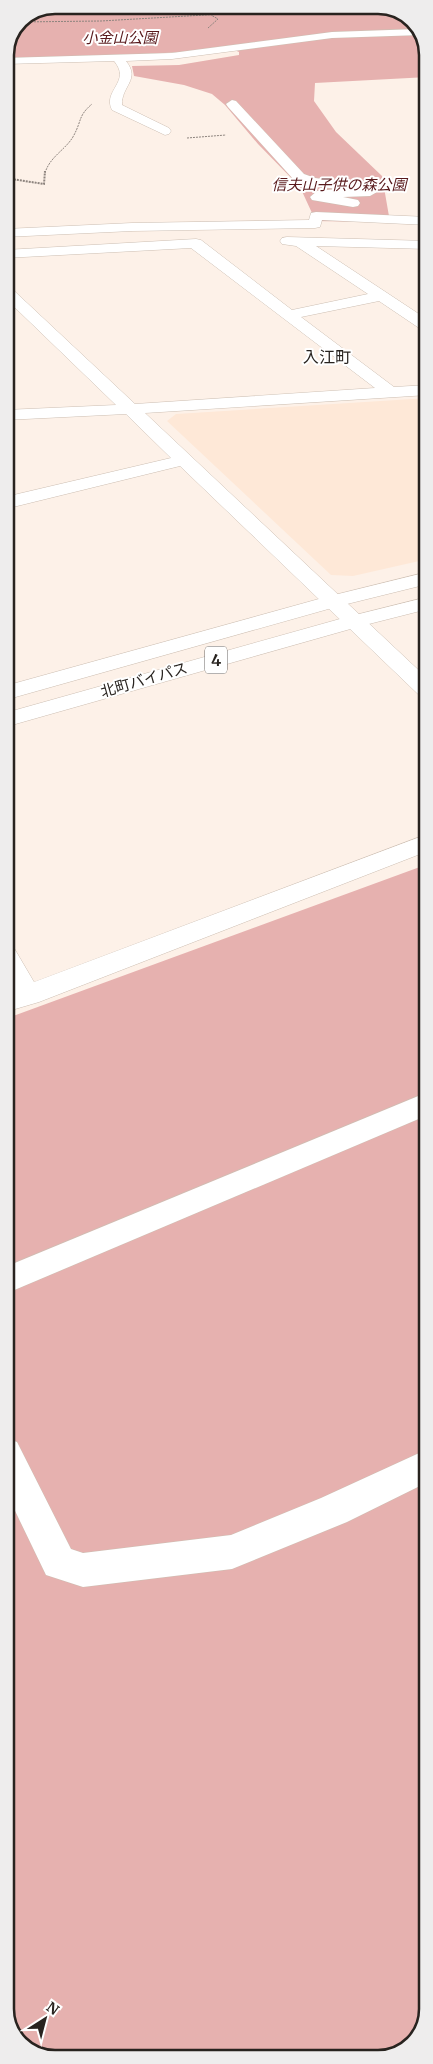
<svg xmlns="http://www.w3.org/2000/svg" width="433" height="2064" viewBox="0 0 433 2064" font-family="Merriweather,'Noto Sans JP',serif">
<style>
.built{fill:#fee8d7}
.green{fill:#e6b1af}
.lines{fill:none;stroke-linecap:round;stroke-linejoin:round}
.minor-casing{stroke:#cdbfb3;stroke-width:1}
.highway-casing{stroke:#cdbfb3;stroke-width:1}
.path-far1{stroke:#8d847e;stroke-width:1;stroke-dasharray:2 1;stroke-linecap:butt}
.path{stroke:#8d847e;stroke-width:2;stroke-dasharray:2 1;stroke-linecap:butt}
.minor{fill:#fff;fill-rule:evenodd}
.highway{fill:#fff;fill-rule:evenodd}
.labels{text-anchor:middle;stroke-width:4;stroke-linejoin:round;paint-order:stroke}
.far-park-label{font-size:15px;font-style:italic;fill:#591a1c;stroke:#fff}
.far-street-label{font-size:15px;fill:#28231f;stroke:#fff}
.far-neighbourhood-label{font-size:16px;fill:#28231f;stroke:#fff}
.shield{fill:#fff;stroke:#686562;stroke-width:1}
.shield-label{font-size:16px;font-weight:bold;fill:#28231f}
.rim{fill:none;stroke:#28231f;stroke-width:2.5}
</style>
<rect width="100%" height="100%" fill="#fdf1e8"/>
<!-- built -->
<polygon class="built" points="428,398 428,559 353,576 331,575 167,421 176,414"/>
<!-- green -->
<g class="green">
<polygon points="54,5 385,5 413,19 428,48 428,77 315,83 314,101 336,132 382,176 390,222 310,221 312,213 300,187 258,144 225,105 212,94 184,85 134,76 132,66 179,65 239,55 239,52 232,49 115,56 5,58 20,19"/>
<polygon points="428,864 428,2010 416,2042 385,2059 48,2059 20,2045 5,2016 5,1019"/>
</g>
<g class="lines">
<defs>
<g id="minor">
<path d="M418,29l3,6 -89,3 -160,21 -46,2c15,19 -5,25 -4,44l47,23 2,3 -2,3 -4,1 -53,-25c-10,-20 20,-28 2,-49l-109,3v-6l167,-5 160,-21z"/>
<polygon points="232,100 236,101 304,174 315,178 366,185 371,186 377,192 370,196 343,197 358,200 360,203 358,206 353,207 312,200 310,197 317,191 338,189 313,186 294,180 228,107 226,104"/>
<polygon points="316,212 428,217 428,225 322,220 320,227 315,228 132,231 5,237 5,229 132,223 309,220 311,213"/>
<polygon points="287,237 428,241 428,249 316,246 428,320 428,332 422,330 379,301 301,317 394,387 428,385 428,395 145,413 428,679 428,697 420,696 180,466 5,509 5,497 171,458 126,414 5,420 5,410 116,405 5,298 5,285 10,287 135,404 375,388 191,248 5,258 5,250 196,239 201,240 292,310 368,294 296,246 282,244 280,241 282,238"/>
<polygon points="428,834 428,851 39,1002 5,1012 5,993 13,990 5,977 5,945 14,948 34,982"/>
<polygon points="428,1092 428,1115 5,1294 5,1267"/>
<polygon points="5,1438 17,1442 71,1549 83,1553 231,1535 321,1498 428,1449 428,1482 347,1522 232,1569 83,1587 46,1575 5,1490"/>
</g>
<g id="highway">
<polygon points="428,572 428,584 339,606 5,700 5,686 326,597"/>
<polygon points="428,597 428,609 361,626 5,727 5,713 347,617"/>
</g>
</defs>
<!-- minor casing -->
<use href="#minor" class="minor-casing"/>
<!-- highway casing -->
<use href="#highway" class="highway-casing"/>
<!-- path-far1 -->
<g class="path-far1">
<polyline points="19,22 101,21 378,5"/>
<polyline points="208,28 218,19 211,15"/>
<polyline points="187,138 226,135"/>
<path d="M45,173c5,-17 22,-24 29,-38 8,-15 4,-19 18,-31"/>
</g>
<!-- path -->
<polyline class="path" points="5,178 44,184 45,171"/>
<!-- minor -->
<use href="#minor" class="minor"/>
<!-- highway -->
<use href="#highway" class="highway"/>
</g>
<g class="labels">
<!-- far-park labels -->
<g class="far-park-label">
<text x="120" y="43">小金山公園</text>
<text x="339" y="190">信夫山子供の森公園</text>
</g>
<!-- far-street labels -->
<g class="far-street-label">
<text transform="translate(144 680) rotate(-16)" y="5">北町バイパス</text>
</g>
<!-- far-neighbourhood labels -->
<g class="far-neighbourhood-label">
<text x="327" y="363">入江町</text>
</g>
<!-- shield labels -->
<rect class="shield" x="205" y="646.5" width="22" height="27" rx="4"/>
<g class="shield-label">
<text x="216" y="666">4</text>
</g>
</g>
<!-- crop -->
<path d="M0 0H433V2064H0ZM55 14H378A41 41 0 0 1 419 55V2009A41 41 0 0 1 378 2050H55A41 41 0 0 1 14 2009V55A41 41 0 0 1 55 14Z" fill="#eeeded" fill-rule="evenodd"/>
<path class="rim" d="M55 14H378A41 41 0 0 1 419 55V2009A41 41 0 0 1 378 2050H55A41 41 0 0 1 14 2009V55A41 41 0 0 1 55 14Z"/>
<!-- north arrow -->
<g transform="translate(45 2019) rotate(36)" stroke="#ffffff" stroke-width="4" paint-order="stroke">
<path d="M0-4L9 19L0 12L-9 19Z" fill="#28231f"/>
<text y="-8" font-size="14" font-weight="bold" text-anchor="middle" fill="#28231f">N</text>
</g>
</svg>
